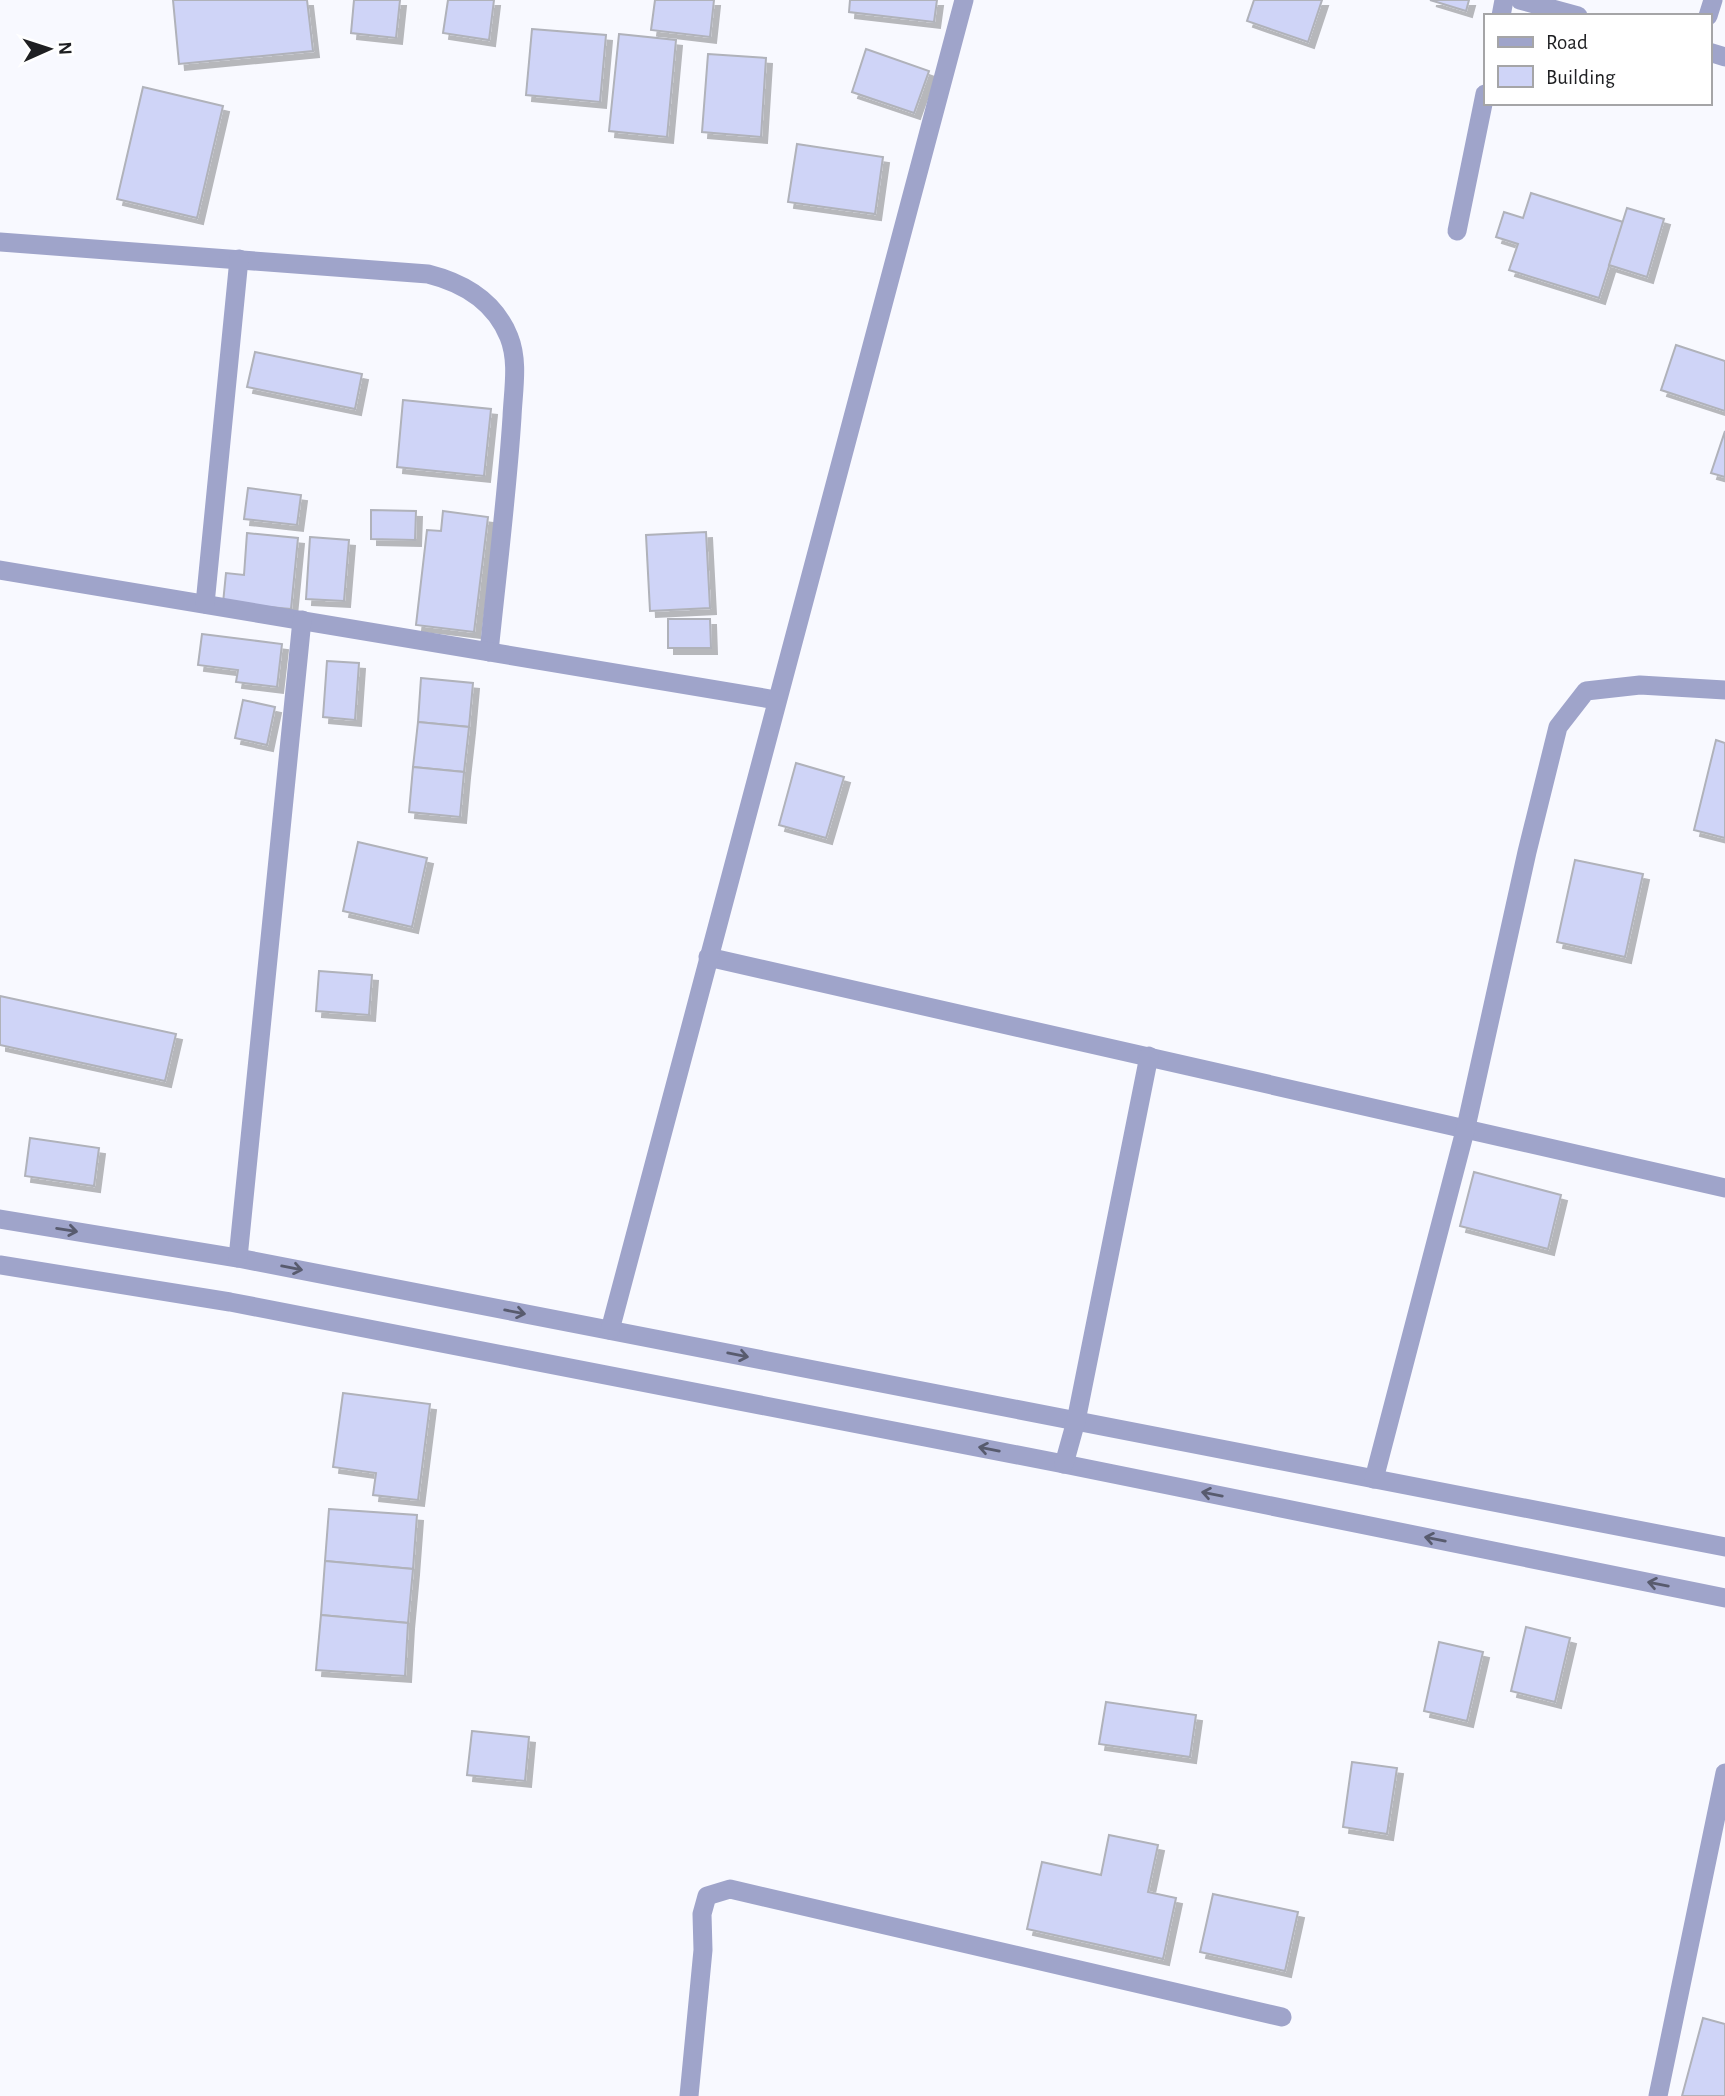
<svg xmlns="http://www.w3.org/2000/svg" width="1725" height="2096" viewBox="0 0 1725 2096" font-family="'Alegreya Sans',sans-serif">
<style>
.building{fill:#cfd4f7;stroke:#b0b2ba;stroke-width:2;filter:url(#shadow)}
.lines{fill:none;stroke-linecap:round;stroke-linejoin:round}
.minor{stroke:#9fa4ca;stroke-width:19}
.oneway{stroke:#585b6e}
</style>
<defs>
<filter id="shadow"><feDropShadow dx="6" dy="6" stdDeviation="0" flood-color="#0004"/></filter>
</defs>
<rect width="100%" height="100%" fill="#f8f9ff"/>
<!-- building -->
<g class="building">
<polygon points="173,0 307,0 313,51 179,64"/>
<polygon points="354,0 400,0 396,38 351,33"/>
<polygon points="448,0 494,0 489,40 443,33"/>
<polygon points="655,0 714,0 710,37 651,30"/>
<polygon points="850,0 937,0 934,22 849,12"/>
<polygon points="1254,0 1322,0 1308,42 1247,21"/>
<polygon points="1430,0 1469,0 1466,11"/>
<polygon points="532,29 606,35 600,102 526,95"/>
<polygon points="619,34 676,40 667,137 609,131"/>
<polygon points="866,49 929,71 914,113 852,92"/>
<polygon points="708,54 766,58 761,137 702,132"/>
<polygon points="143,87 223,106 197,218 117,199"/>
<polygon points="797,144 883,157 875,214 788,202"/>
<polygon points="1531,193 1623,222 1599,298 1509,270 1518,244 1496,237 1504,212 1523,218"/>
<polygon points="1627,208 1664,219 1647,277 1609,265"/>
<polygon points="1676,345 1725,361 1725,411 1661,390"/>
<polygon points="255,352 362,374 355,409 247,387"/>
<polygon points="403,400 491,409 484,476 397,467"/>
<polygon points="1725,431 1725,477 1711,473"/>
<polygon points="248,488 301,495 297,525 244,519"/>
<polygon points="371,510 416,511 415,540 371,539"/>
<polygon points="443,511 488,517 474,632 416,625 427,530 441,531"/>
<polygon points="706,532 710,608 650,611 646,535"/>
<polygon points="247,533 298,538 291,609 223,603 226,573 244,575"/>
<polygon points="310,537 349,540 344,601 306,599"/>
<polygon points="668,619 710,619 711,648 668,648"/>
<polygon points="202,634 282,644 277,687 236,682 238,670 198,665"/>
<polygon points="327,661 359,663 355,720 323,717"/>
<polygon points="421,678 473,683 469,727 418,722"/>
<polygon points="243,700 275,707 267,745 235,738"/>
<polygon points="418,722 469,727 464,772 413,767"/>
<polygon points="1716,740 1725,743 1725,838 1694,830"/>
<polygon points="796,763 844,777 826,838 779,825"/>
<polygon points="413,767 464,772 460,817 409,812"/>
<polygon points="358,842 427,858 412,927 343,911"/>
<polygon points="1575,860 1643,874 1625,957 1557,942"/>
<polygon points="319,971 372,975 369,1015 316,1011"/>
<polygon points="0,996 176,1034 165,1081 0,1045"/>
<polygon points="30,1138 99,1148 94,1186 25,1176"/>
<polygon points="1474,1172 1561,1195 1548,1249 1460,1226"/>
<polygon points="343,1393 430,1404 418,1500 373,1495 376,1473 333,1467"/>
<polygon points="329,1509 417,1515 413,1569 325,1561"/>
<polygon points="325,1561 413,1569 408,1623 321,1615"/>
<polygon points="321,1615 408,1623 405,1676 316,1670"/>
<polygon points="1526,1627 1570,1638 1555,1702 1511,1691"/>
<polygon points="1439,1642 1483,1652 1467,1721 1424,1711"/>
<polygon points="1106,1702 1196,1715 1190,1757 1099,1744"/>
<polygon points="472,1731 529,1737 525,1781 467,1775"/>
<polygon points="1352,1762 1397,1768 1387,1834 1343,1827"/>
<polygon points="1109,1835 1158,1845 1148,1892 1176,1898 1163,1959 1027,1929 1042,1862 1101,1875"/>
<polygon points="1213,1894 1298,1912 1285,1971 1200,1952"/>
<polygon points="1703,2018 1725,2024 1725,2096 1682,2096"/>
</g>
<g class="lines">
<!-- minor -->
<g class="minor">
<polyline points="1520,0 1578,16"/>
<polyline points="1501,16 1504,0"/>
<polyline points="1708,16 1713,0"/>
<polyline points="1709,52 1725,57"/>
<polyline points="1457,231 1485,94"/>
<path d="M0,242l428,32c36,9 67,28 81,63 10,25 4,54 3,80 -5,78 -15,156 -23,235"/>
<polyline points="0,570 776,700"/>
<polyline points="205,604 239,259"/>
<polyline points="708,957 1725,1188"/>
<polyline points="0,1219 238,1258 1725,1547"/>
<polyline points="238,1258 302,620"/>
<polyline points="0,1265 230,1302 1064,1464 1725,1598"/>
<polyline points="610,1330 964,0"/>
<polyline points="1064,1464 1076,1421 1149,1056"/>
<polyline points="1374,1479 1466,1127 1527,852 1558,727 1586,691 1640,685 1725,690"/>
<polyline points="689,2096 703,1950 702,1914 707,1896 730,1889 1282,2017"/>
<polyline points="1658,2096 1725,1773"/>
</g>
</g>
<!-- one-way arrows -->
<defs><path id="oneway-shaft" d="M-6 0H5M1.5-3L5.5 0L1.5 3" fill="none" stroke-width="1.6" stroke-linecap="round" stroke-linejoin="round" transform="scale(1.75)"/></defs>
<g class="oneway">
<use href="#oneway-shaft" transform="translate(67 1230) rotate(9)"/>
<use href="#oneway-shaft" transform="translate(292 1268) rotate(11)"/>
<use href="#oneway-shaft" transform="translate(515 1312) rotate(11)"/>
<use href="#oneway-shaft" transform="translate(738 1355) rotate(11)"/>
<use href="#oneway-shaft" transform="translate(989 1449) rotate(-169)"/>
<use href="#oneway-shaft" transform="translate(1212 1494) rotate(-169)"/>
<use href="#oneway-shaft" transform="translate(1435 1539) rotate(-169)"/>
<use href="#oneway-shaft" transform="translate(1658 1584) rotate(-169)"/>
</g>
<!-- legend -->
<rect x="1484" y="14" width="228" height="91" fill="#ffffff" stroke="#a5a5a7" stroke-width="2"/>
<rect x="1498" y="37" width="35" height="10" fill="#9fa4ca" stroke="#a5a5a7" stroke-width="2"/>
<text x="1546" y="49" font-size="21" fill="#1e1f22">Road</text>
<rect x="1498" y="66" width="35" height="21" fill="#cfd4f7" stroke="#a5a5a7" stroke-width="2"/>
<text x="1546" y="84" font-size="21" fill="#1e1f22">Building</text>
<!-- north arrow -->
<g transform="translate(49 49) rotate(87)" stroke="#ffffff" stroke-width="5" paint-order="stroke">
<path d="M0-5L12 26L0 18L-12 26Z" fill="#1e1f22"/>
<text y="-10" font-size="19" font-weight="bold" text-anchor="middle" fill="#1e1f22">N</text>
</g>
</svg>
